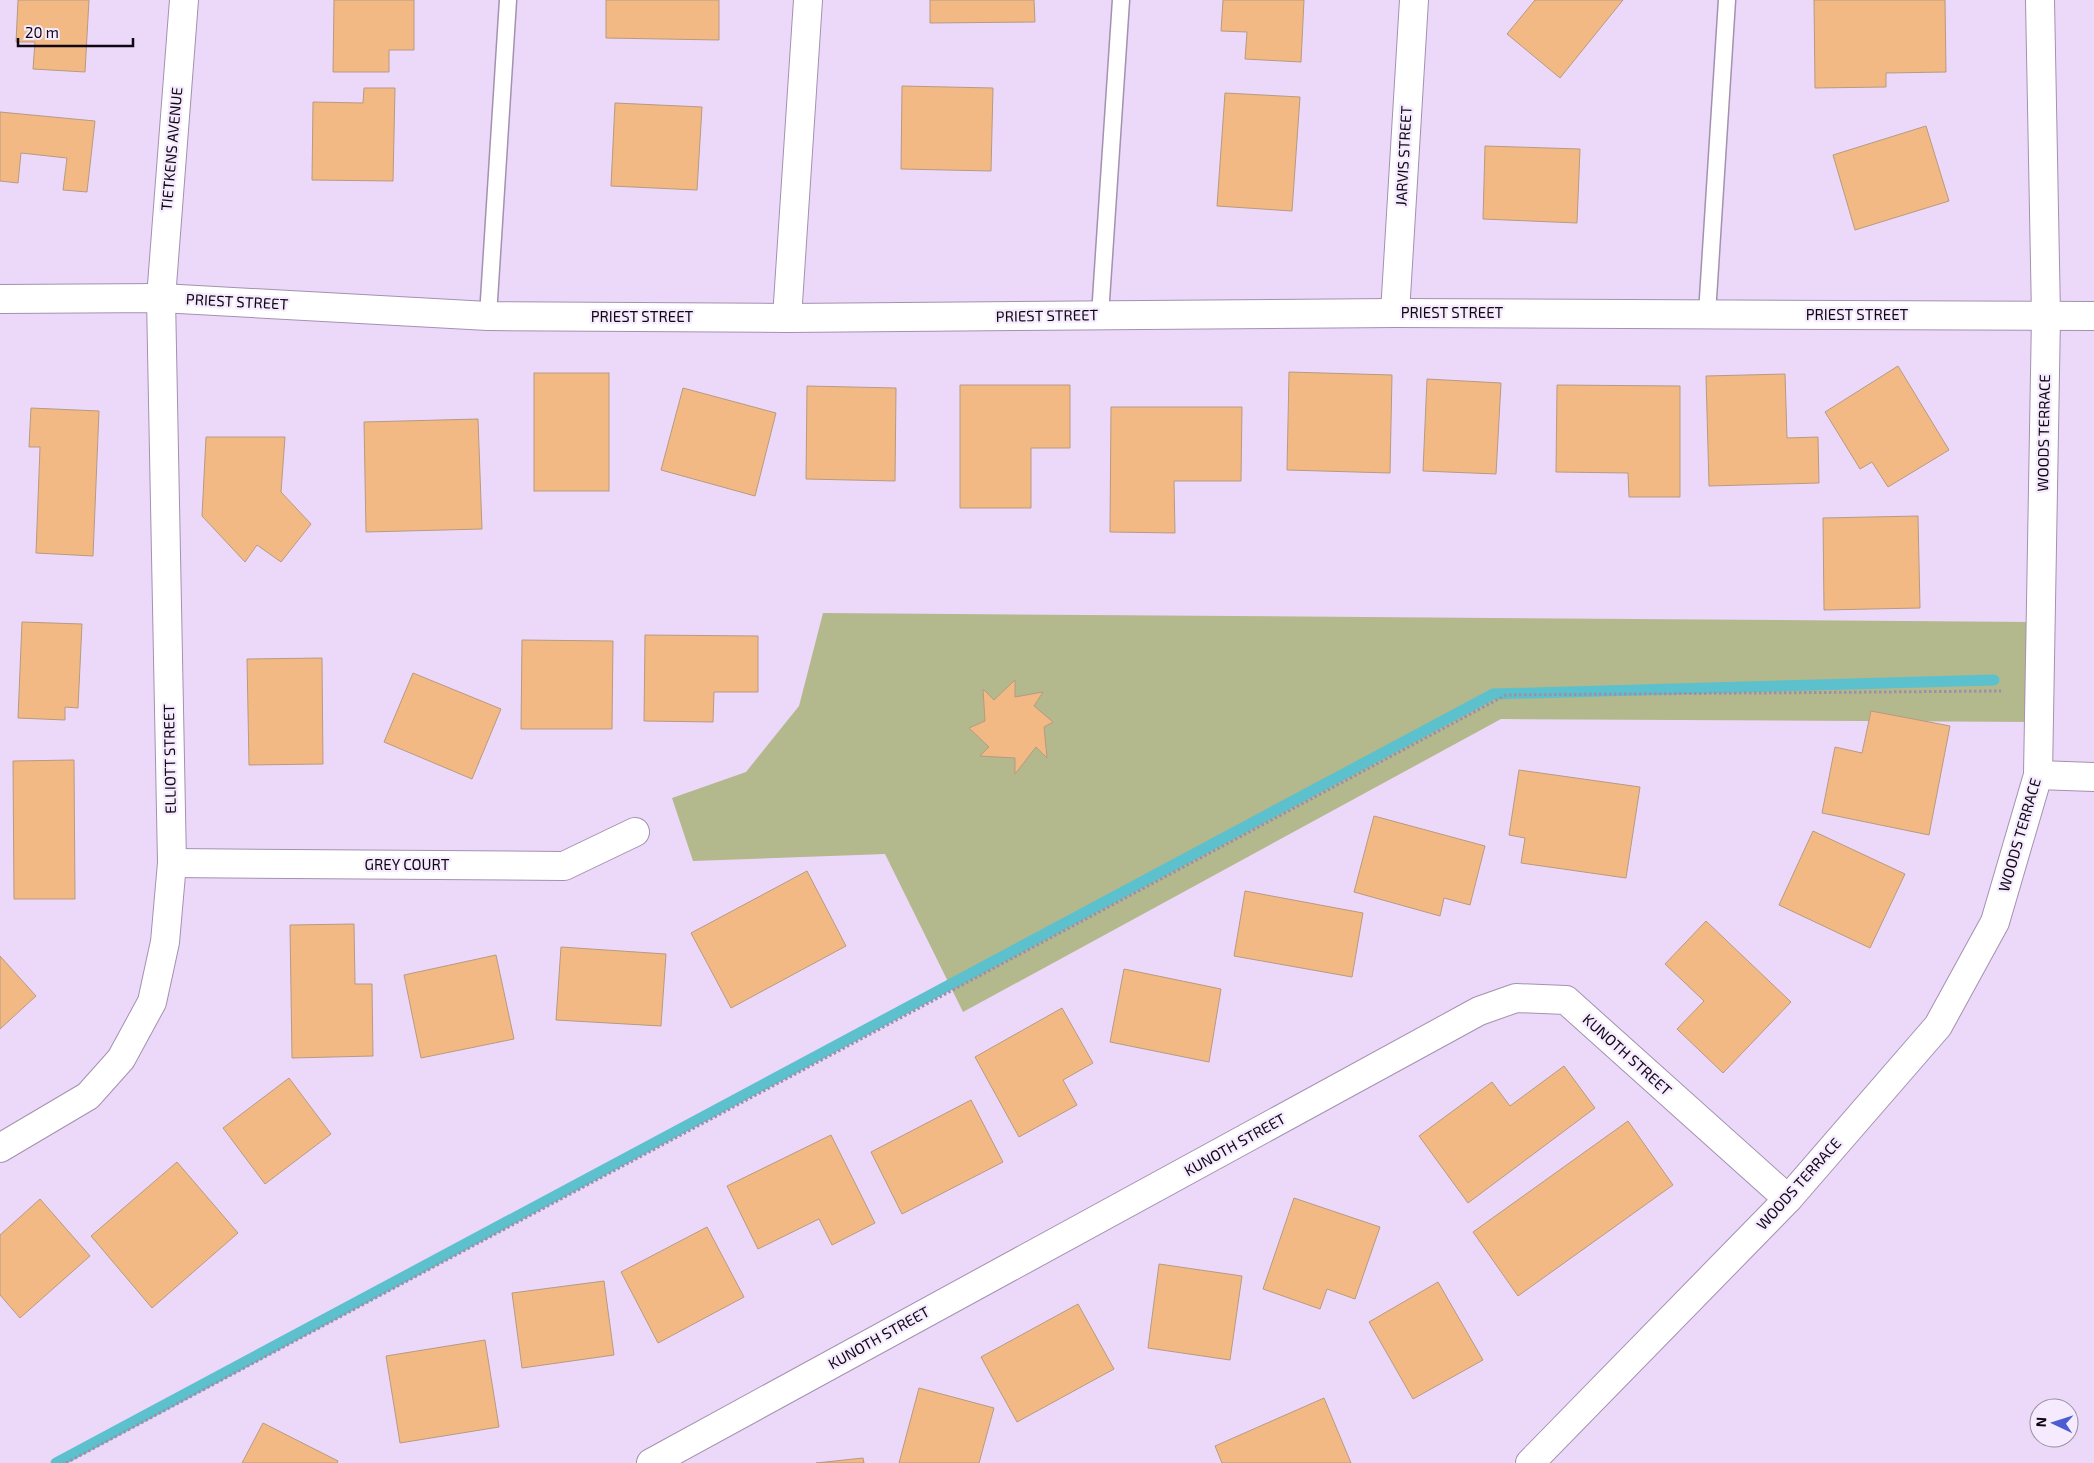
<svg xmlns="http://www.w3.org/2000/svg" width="2094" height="1463" viewBox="0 0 2094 1463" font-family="'Exo 2',sans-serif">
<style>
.green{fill:#b4b88d}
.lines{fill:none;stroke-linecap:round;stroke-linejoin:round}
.stream{stroke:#5cc1cd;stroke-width:11}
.building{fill:#f2b984;stroke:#b79a81}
.service-casing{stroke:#a391b0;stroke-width:19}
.minor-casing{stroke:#a391b0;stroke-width:30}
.path{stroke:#9e8fa9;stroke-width:3;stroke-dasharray:2.5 2.5;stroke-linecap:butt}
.service{stroke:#fff;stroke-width:16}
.minor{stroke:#fff;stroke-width:28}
.labels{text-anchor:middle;stroke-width:4.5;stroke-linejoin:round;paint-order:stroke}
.street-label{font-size:15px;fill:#0f0813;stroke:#f5eafe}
</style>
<rect width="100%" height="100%" fill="#ecd9fa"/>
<!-- green -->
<polygon class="green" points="823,613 2041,622 2039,722 1501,719 963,1012 885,854 693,861 672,798 746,772 799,706"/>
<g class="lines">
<!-- stream -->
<polyline class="stream" points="56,1463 1493,694 1994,680"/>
</g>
<!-- building -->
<g class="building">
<polygon points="18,0 89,0 85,72 33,69 35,42 16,42"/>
<polygon points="334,0 414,0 414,50 389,50 389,72 333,72"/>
<polygon points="606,0 719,0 719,40 606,38"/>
<polygon points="930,0 1034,0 1035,22 930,23"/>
<polygon points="1223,0 1304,0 1301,62 1245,59 1247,32 1221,31"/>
<polygon points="1535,0 1623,0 1560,78 1507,34"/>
<polygon points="1814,0 1945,0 1946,72 1886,73 1886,87 1815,88"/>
<polygon points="902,86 993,88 991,171 901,169"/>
<polygon points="364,88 395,88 393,181 312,180 313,102 363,103"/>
<polygon points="1225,93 1300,97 1292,211 1217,206"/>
<polygon points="615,103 702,107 697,190 611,186"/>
<polygon points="0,112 95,121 87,192 63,190 67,158 21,153 18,183 0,181"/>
<polygon points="1926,126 1949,201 1855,230 1833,155"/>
<polygon points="1485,146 1580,149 1577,223 1483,219"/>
<polygon points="1898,366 1949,450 1888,487 1872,462 1860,469 1825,412"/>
<polygon points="1289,372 1392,375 1390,473 1287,470"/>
<rect x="534" y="373" width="75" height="118"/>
<polygon points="1785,374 1787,438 1818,437 1819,483 1709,486 1706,376"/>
<polygon points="1427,379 1501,383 1496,474 1423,471"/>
<polygon points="960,385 1070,385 1070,448 1031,448 1031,508 960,508"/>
<polygon points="1557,385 1680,386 1680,497 1629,497 1628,473 1556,472"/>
<polygon points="807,386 896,388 895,481 806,479"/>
<polygon points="683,388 776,413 755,496 661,470"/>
<polygon points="1111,407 1242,407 1241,481 1174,481 1175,533 1110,532"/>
<polygon points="31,408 99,411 93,556 36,553 40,447 29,447"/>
<polygon points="478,419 482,529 366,532 364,422"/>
<polygon points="206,437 285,437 281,492 311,524 281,562 257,545 245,562 202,516"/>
<polygon points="1918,516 1920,608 1824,610 1823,518"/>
<polygon points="22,622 82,624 78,708 65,707 65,720 18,718"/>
<polygon points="645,635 758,636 758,692 714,692 713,722 644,721"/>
<polygon points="522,640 613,641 612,729 521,729"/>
<polygon points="322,658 323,764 249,765 247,659"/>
<polygon points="413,673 501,709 472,779 384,742"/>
<polygon points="1015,680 1015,697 1043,692 1034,706 1053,722 1044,727 1047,758 1036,747 1015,774 1015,758 980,756 989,747 969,728 985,721 983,689 994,700"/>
<polygon points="1871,711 1950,726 1929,835 1822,813 1835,747 1862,753"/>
<polygon points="74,760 75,899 14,899 13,761"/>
<polygon points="1519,770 1640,787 1626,878 1521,863 1525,838 1509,835"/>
<polygon points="1374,816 1485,846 1470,905 1444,898 1440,916 1354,892"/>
<polygon points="1813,831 1905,874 1870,948 1779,905"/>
<polygon points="807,871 846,946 731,1008 691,933"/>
<polygon points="1245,891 1363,913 1352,977 1234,956"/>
<polygon points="1706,921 1791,1002 1723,1073 1677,1029 1704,1001 1665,964"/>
<polygon points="354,924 355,984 372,984 373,1056 292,1058 290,925"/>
<polygon points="561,947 666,954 661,1026 556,1020"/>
<polygon points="496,955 514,1039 421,1058 404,975"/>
<polygon points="0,956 36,996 0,1029"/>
<polygon points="1124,969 1221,989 1209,1062 1110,1042"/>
<polygon points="1062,1008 1093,1063 1063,1080 1077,1105 1019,1137 975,1057"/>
<polygon points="1564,1066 1595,1108 1468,1203 1419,1136 1492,1082 1510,1106"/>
<polygon points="289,1078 331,1134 265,1184 223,1128"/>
<polygon points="971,1100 1003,1162 902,1214 871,1152"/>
<polygon points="1628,1121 1673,1185 1518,1296 1473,1232"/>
<polygon points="831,1135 875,1223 832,1245 819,1219 758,1249 727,1186"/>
<polygon points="177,1162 238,1233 152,1308 91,1236"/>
<polygon points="1294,1198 1380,1227 1355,1299 1327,1289 1320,1309 1263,1289"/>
<polygon points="40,1199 90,1256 20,1318 0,1295 0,1235"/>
<polygon points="707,1227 744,1297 658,1343 621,1272"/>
<polygon points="1159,1264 1242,1276 1230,1360 1148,1348"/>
<polygon points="604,1281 614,1355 522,1368 512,1293"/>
<polygon points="1438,1282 1483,1360 1413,1399 1369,1322"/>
<polygon points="1078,1304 1114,1369 1017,1422 981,1357"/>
<polygon points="485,1340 499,1427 400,1443 386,1356"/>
<polygon points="919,1388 994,1408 979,1463 899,1463"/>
<polygon points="1324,1398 1351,1463 1222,1463 1215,1446"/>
<polygon points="263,1423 338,1461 337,1463 242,1463"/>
<polygon points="863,1458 864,1463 816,1463"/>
</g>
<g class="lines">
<defs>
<g id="service">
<polyline points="1707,314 1727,0"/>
<polyline points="1100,315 1121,0"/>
<polyline points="488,316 508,0"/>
</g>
<g id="minor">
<polyline points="0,299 161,298 488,316 787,318 1395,313 2094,316"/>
<polyline points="1395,313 1414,0"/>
<polyline points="787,318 808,0"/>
<polyline points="2038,775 2094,777"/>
<polyline points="172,863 564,866 635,832"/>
<polyline points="0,1148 88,1096 121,1059 152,1002 165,942 172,863 161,298 184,0"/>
<polyline points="651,1463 1479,1011 1516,998 1566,1000 1788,1199"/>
<polyline points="1530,1463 1788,1199 1938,1026 1995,922 2038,775 2046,316 2040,0"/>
</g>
</defs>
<!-- service casing -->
<use href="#service" class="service-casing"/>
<!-- minor casing -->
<use href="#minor" class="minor-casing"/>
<!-- path -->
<polyline class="path" points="66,1463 1506,695 2001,691"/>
<!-- service -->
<use href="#service" class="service"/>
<!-- minor -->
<use href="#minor" class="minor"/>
</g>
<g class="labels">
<!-- street labels -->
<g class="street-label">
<text transform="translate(172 149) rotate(-85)" y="5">TIETKENS AVENUE</text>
<text transform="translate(1404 156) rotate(-87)" y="5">JARVIS STREET</text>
<text transform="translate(237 302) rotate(3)" y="5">PRIEST STREET</text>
<text x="1452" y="318">PRIEST STREET</text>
<text x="1857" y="320">PRIEST STREET</text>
<text transform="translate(1047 316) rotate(-1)" y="5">PRIEST STREET</text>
<text x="642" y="322">PRIEST STREET</text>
<text transform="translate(2044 433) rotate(-89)" y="5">WOODS TERRACE</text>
<text transform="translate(170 759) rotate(-91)" y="5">ELLIOTT STREET</text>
<text transform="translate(2020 835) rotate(-74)" y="5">WOODS TERRACE</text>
<text x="407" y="870">GREY COURT</text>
<text transform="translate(1627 1055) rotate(42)" y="5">KUNOTH STREET</text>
<text transform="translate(1235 1145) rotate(-29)" y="5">KUNOTH STREET</text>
<text transform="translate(1799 1184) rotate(-48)" y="5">WOODS TERRACE</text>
<text transform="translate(879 1338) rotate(-29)" y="5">KUNOTH STREET</text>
</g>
</g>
<!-- north arrow -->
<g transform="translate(2054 1423) rotate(274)"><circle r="24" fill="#f5eafe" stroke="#9990a0"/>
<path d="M0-4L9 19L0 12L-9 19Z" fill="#4c5dd2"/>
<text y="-8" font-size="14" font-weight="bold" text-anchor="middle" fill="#0f0813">N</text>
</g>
<!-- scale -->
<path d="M18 38v8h115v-8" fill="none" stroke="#0f0813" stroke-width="2.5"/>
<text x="25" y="38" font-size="15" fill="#0f0813" stroke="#f5eafe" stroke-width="4" paint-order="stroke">20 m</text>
</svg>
